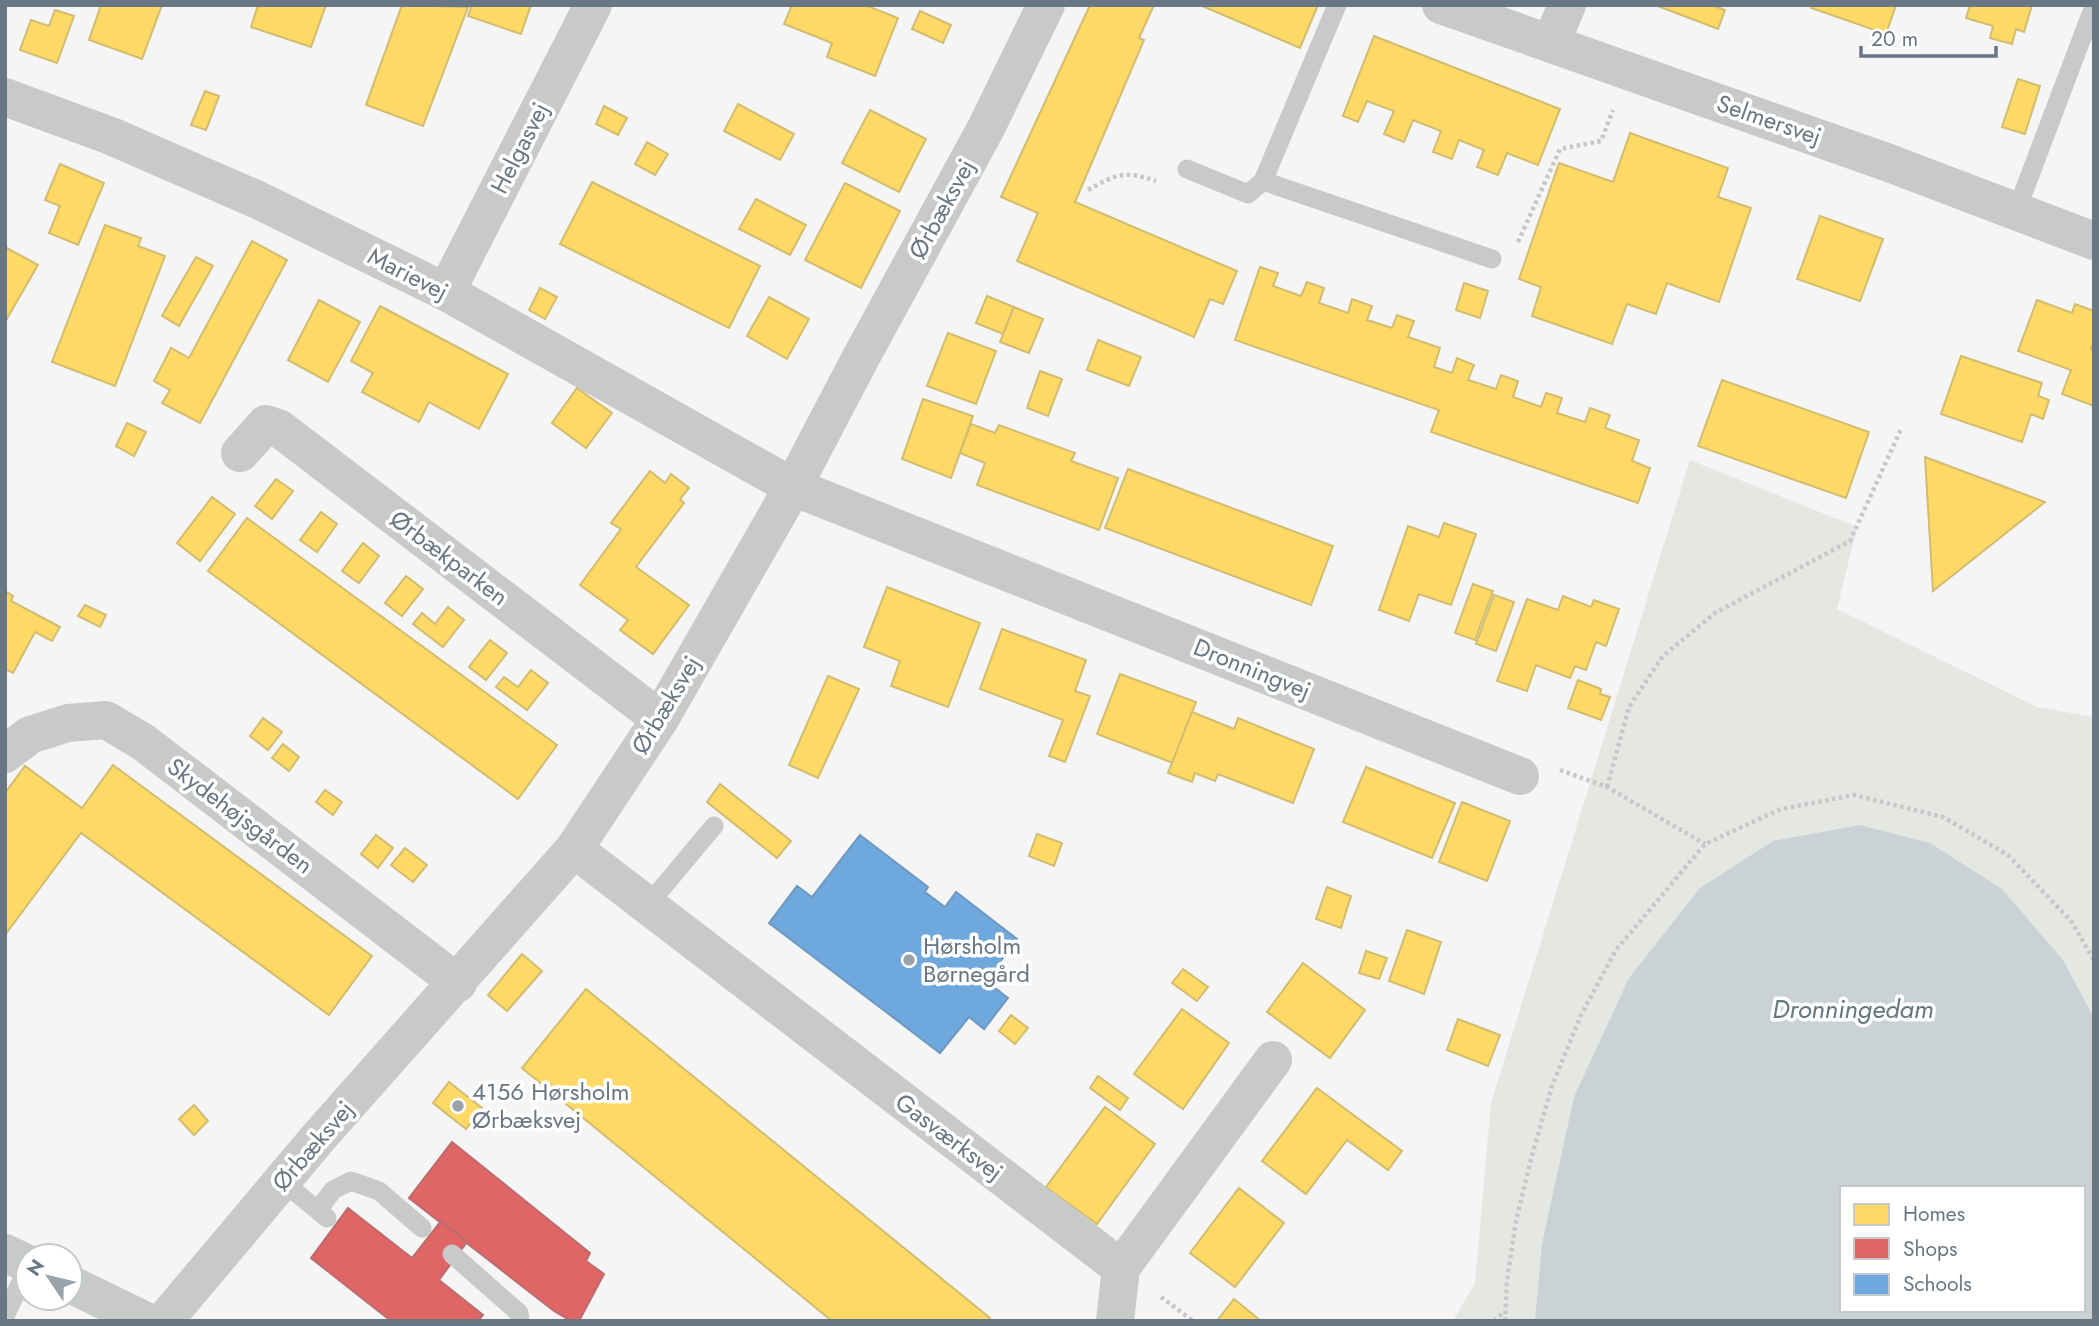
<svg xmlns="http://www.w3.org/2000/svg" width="2099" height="1326" viewBox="0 0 2099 1326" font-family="Jost,sans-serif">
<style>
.green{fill:#e4e7e2;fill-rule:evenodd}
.water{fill:#cbd2d6;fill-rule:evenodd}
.homes{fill:#ffd966;stroke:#d2bc6f;stroke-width:2}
.shops{fill:#e06666;stroke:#bc6b6f;stroke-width:2}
.schools{fill:#6fa8dc;stroke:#6d99c1;stroke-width:2}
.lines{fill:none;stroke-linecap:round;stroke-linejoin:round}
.path{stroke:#c6c7c8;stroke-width:4.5;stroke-dasharray:3.5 3.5;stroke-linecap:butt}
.service{stroke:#c8caca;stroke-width:19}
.minor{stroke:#c8caca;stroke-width:38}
.tertiary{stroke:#c8caca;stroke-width:38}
.poi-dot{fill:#99a3ab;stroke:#fff;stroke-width:2.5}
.labels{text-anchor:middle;stroke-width:7;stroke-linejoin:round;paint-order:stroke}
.street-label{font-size:24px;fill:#687783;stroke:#fff}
.poi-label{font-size:24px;fill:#687783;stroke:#fff;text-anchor:start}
.water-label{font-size:26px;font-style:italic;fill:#63777f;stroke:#fff}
</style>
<rect width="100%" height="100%" fill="#f5f5f5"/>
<!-- green -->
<path class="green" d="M1690,460l167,67 -20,82 200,98 57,10v604h-641l22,-38 16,-180zM1842,1188h241v122h-241z"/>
<!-- water -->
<path class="water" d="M1860,825l70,18 72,46 61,71 31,58v303h-559l7,-77 32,-147 55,-119 71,-90 73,-47zM1842,1188h241v122h-241z"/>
<!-- homes -->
<g class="homes">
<polygon points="101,5 162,5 142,59 89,40"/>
<polygon points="258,5 326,5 311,47 251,27"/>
<polygon points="402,5 468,7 423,126 366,105"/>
<polygon points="472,5 531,5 521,34 468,16"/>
<polygon points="792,5 865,5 898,18 875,76 827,57 832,43 784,24"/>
<polygon points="1090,5 1154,5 1139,38 1144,40 1075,202 1237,271 1223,304 1210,299 1194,337 1017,261 1038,213 1001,197"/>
<polygon points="1200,5 1318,5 1300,48"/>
<polygon points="1655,5 1712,5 1725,10 1718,29"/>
<polygon points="1812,5 1896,5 1886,34 1811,8"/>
<polygon points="1970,5 2032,5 2024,32 2016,29 2012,44 1990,38 1993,26 1966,18"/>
<polygon points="55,10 74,16 57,63 20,50 31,20 49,26"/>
<polygon points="920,11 951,25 943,43 912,29"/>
<polygon points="1374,36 1560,109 1538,165 1507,153 1498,175 1477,167 1484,150 1459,140 1452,159 1433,152 1441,131 1413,120 1404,142 1384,134 1394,111 1367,101 1358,122 1343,116"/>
<polygon points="2018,79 2040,86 2025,134 2002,127"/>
<polygon points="205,91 219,96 206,130 191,125"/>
<polygon points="738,104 794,134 780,160 724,131"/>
<polygon points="604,106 627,118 618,135 596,124"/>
<polygon points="870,110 926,139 899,192 842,163"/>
<polygon points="1630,133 1728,168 1718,197 1751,208 1719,302 1667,283 1656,314 1627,304 1612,344 1532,316 1541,287 1519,279 1559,163 1613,182"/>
<polygon points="647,142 668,154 655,175 635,164"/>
<polygon points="60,164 104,183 78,245 49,233 60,206 45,200"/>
<polygon points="592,182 760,266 729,328 560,244"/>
<polygon points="845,183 900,211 861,288 805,260"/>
<polygon points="756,199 806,225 790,255 739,229"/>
<polygon points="1820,216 1883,239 1860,301 1797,279"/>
<polygon points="105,225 141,238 138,246 165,256 115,386 52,362"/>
<polygon points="252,241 287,260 200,423 162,403 170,390 154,381 171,348 189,358"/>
<polygon points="5,247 38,265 5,322"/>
<polygon points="196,257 213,266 179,326 162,316"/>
<polygon points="1260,267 1278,273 1273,286 1301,296 1307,282 1324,288 1319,303 1348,313 1352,299 1372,306 1367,320 1392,328 1397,315 1414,321 1408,337 1440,348 1434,367 1452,373 1457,358 1474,365 1468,380 1496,389 1501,375 1518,381 1513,397 1541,407 1546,393 1562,398 1557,413 1585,422 1590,408 1610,415 1605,428 1639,440 1632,461 1650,468 1638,503 1431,432 1439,410 1235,340"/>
<polygon points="1464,283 1488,291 1480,318 1456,310"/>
<polygon points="540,288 557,297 545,319 529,310"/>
<polygon points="987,296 1014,307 1003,334 976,323"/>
<polygon points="769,297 809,319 787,359 747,336"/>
<polygon points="319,300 360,322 328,382 288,360"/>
<polygon points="2037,300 2072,313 2075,304 2094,311 2094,341 2091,349 2094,350 2094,406 2062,394 2071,370 2018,351"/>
<polygon points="380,306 508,374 479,429 429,402 419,422 362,392 373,373 351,361"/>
<polygon points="1014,307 1043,319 1029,353 1000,342"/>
<polygon points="948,333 996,351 976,404 927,386"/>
<polygon points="1098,340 1141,357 1129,386 1087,370"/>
<polygon points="1961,356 2042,383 2038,396 2049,400 2043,419 2031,414 2022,442 1941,414"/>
<polygon points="1040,371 1062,379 1048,416 1027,408"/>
<polygon points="1722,380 1869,432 1846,498 1698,446"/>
<polygon points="577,388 612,413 586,448 552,423"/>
<polygon points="923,399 973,416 951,478 902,459"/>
<polygon points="127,423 146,432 134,456 116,446"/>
<polygon points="971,424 995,433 999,425 1075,453 1071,461 1118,478 1099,530 977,485 985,463 960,453"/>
<polygon points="1925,457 2045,502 1933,591"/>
<polygon points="1128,469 1333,546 1311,605 1105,528"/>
<polygon points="650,471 665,483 671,474 689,488 680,499 684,503 636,567 689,605 653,654 620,630 628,620 580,585 621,529 611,523"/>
<polygon points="276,479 293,491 272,519 255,506"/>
<polygon points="212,497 235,514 200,561 177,543"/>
<polygon points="321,512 337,524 317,552 300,540"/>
<polygon points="247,518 557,745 518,799 208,571"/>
<polygon points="1444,523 1476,534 1451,605 1419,594 1409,621 1379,610 1408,526 1439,537"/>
<polygon points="363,543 379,556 359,583 342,571"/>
<polygon points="406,576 423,589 402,616 385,603"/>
<polygon points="1473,584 1493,591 1475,640 1455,633"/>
<polygon points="887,587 980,623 948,707 891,686 900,661 864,647"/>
<polygon points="5,591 13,596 11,601 60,627 52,641 35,632 13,673 5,669"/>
<polygon points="1494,595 1514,602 1496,651 1476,644"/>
<polygon points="1563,596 1591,607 1594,600 1619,609 1606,646 1596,642 1586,670 1575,666 1570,678 1536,665 1527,691 1497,681 1527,599 1558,610"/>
<polygon points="85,605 106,615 100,627 78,616"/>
<polygon points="448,607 464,620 443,647 413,624 422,613 435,624"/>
<polygon points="1002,629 1086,660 1075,691 1090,696 1065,762 1049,756 1063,720 980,689"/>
<polygon points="490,640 507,653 486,680 469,667"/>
<polygon points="531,670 548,683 527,710 496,687 504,677 518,687"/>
<polygon points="1120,674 1196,702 1173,763 1097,734"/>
<polygon points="828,676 859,689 818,778 789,765"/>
<polygon points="1578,680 1601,689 1600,694 1610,697 1601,720 1568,708"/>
<polygon points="1192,712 1234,729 1238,718 1314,749 1293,803 1218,774 1215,781 1195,773 1192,782 1168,773"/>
<polygon points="263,718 282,732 268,750 250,736"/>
<polygon points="283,744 299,757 289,771 272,758"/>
<polygon points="113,765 372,956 329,1015 81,833 5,935 5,793 25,766 82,808"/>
<polygon points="1366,767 1455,803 1432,858 1343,822"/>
<polygon points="720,784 791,841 777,858 707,802"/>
<polygon points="325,790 342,802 333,815 316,802"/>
<polygon points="1462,802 1510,821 1487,881 1439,862"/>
<polygon points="1037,834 1062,843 1054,866 1029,856"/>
<polygon points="376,835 393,848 378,868 361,854"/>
<polygon points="405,848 427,865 413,882 391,865"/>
<polygon points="1327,887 1351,896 1341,928 1316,919"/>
<polygon points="1407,930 1441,942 1424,994 1389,981"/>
<polygon points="1366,951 1387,958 1379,979 1359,973"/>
<polygon points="522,954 542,971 507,1011 488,995"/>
<polygon points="1303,963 1365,1010 1330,1058 1267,1012"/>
<polygon points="1183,969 1208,987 1197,1001 1172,983"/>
<polygon points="586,989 990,1318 988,1321 832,1321 522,1068"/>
<polygon points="1182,1009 1229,1043 1183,1109 1134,1074"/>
<polygon points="1011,1015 1028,1028 1015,1044 999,1031"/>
<polygon points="1458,1019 1500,1035 1488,1066 1447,1050"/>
<polygon points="1098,1076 1128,1098 1120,1110 1090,1088"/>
<polygon points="449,1082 482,1108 466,1129 433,1103"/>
<polygon points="1317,1088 1402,1151 1388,1170 1347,1140 1306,1194 1262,1161"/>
<polygon points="194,1105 208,1121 194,1135 179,1119"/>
<polygon points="1105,1107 1155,1144 1097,1224 1046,1187"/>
<polygon points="1239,1188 1284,1223 1235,1287 1190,1253"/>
<polygon points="1234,1299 1261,1321 1217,1321"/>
</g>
<!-- shops -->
<g class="shops">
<polygon points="452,1142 590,1253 586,1261 604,1274 579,1321 571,1321 554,1311 409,1198"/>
<polygon points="348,1208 412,1258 441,1221 467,1242 439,1280 483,1315 478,1321 391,1321 311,1258"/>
</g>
<!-- schools -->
<polygon class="schools" points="860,835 928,887 925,892 945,907 956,892 1017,939 986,981 1008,998 984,1029 969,1017 940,1053 769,923 797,886 812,897"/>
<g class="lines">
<!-- path -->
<g class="path">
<path d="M1088,190c29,-16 35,-20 68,-9"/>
<polyline points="1518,242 1560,149 1601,141 1613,110"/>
<polyline points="1560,770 1607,787 1705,844"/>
<polyline points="1607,787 1629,707 1663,656 1715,613 1850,541 1902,427"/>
<polyline points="1161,1297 1193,1321"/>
<polyline points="1494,1321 1504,1312"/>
<polyline points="1505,1321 1507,1280 1516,1221 1532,1155 1552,1086 1581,1015 1616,950 1705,844 1781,809 1854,795 1943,817 2008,855 2071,921 2094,960"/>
</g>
<!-- service -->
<g class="service">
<polyline points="1187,169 1248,194 1263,181 1492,259"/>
<polyline points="1263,181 1337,5"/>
<polyline points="2016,212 2094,6"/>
<polyline points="647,906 714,826"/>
<polyline points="282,1181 327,1218"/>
<polyline points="318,1210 333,1190 351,1181 379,1191 422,1228"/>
<polyline points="452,1254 519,1313 520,1321"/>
<polyline points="5,1316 28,1267"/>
</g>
<!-- minor -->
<g class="minor">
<polyline points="1441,5 1889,163 2094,241"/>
<polyline points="1551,43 1567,5"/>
<polyline points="5,97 111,136 258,200 446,292 793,487 1520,776"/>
<polyline points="446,292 593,5"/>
<polyline points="240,453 266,424 280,429 660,719"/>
<polyline points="5,754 30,735 68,723 106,720 143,742 458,983"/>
<polyline points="574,849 1121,1268 1273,1060"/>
<polyline points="1115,1321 1121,1268"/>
</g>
<!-- tertiary -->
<g class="tertiary">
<polyline points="5,1253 28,1264"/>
<polyline points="70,1284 146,1321"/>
<polyline points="164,1321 318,1138 574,849 660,719 793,487 859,361 986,128 1046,5"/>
</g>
</g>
<!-- markers -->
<g class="poi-dot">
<circle cx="909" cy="960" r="7"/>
<circle cx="458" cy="1106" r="7"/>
</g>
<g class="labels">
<!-- street labels -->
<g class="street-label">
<text transform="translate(1769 120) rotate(19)" y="8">Selmersvej</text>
<text transform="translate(520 148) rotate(-63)" y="8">Helgasvej</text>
<text transform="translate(942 209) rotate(-61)" y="8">Ørbæksvej</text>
<text transform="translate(408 274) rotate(27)" y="8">Marievej</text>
<text transform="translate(449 558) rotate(37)" y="8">Ørbækparken</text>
<text transform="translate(1252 669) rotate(22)" y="8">Dronningvej</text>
<text transform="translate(666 705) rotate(-59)" y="8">Ørbæksvej</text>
<text transform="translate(240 816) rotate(37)" y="8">Skydehøjsgården</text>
<text transform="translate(949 1137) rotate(37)" y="8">Gasværksvej</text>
<text transform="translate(313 1146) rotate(-49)" y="8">Ørbæksvej</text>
</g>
<!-- poi labels -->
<g class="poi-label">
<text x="923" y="954">Hørsholm<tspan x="923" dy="28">Børnegård</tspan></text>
<text x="472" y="1100">4156 Hørsholm<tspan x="472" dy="28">Ørbæksvej</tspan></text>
</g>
<!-- water labels -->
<g class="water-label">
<text x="1853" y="1018">Dronningedam</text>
</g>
</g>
<!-- border -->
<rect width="2099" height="1326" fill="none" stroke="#687783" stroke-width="14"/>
<!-- legend -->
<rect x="1840" y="1186" width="245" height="126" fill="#ffffff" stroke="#c3c9cd" stroke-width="2"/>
<rect x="1854" y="1204" width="35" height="21" fill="#ffd966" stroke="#c3c9cd" stroke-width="2"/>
<text x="1903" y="1221" font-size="21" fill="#687783">Homes</text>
<rect x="1854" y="1238" width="35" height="21" fill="#e06666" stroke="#c3c9cd" stroke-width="2"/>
<text x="1903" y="1256" font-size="21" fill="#687783">Shops</text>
<rect x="1854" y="1274" width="35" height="21" fill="#6fa8dc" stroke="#c3c9cd" stroke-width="2"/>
<text x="1903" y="1291" font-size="21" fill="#687783">Schools</text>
<!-- north arrow -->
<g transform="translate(49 1277) rotate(305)"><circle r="33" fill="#ffffff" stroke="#c3c9cd" stroke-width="2"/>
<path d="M0-5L12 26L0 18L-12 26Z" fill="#99a3ab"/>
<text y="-10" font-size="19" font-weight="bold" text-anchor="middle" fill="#687783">N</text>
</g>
<!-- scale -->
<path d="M1861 46v10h135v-10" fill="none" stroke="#687783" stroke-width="3.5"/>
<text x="1871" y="46" font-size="21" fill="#687783" stroke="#ffffff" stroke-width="5" paint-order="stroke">20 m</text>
</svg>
